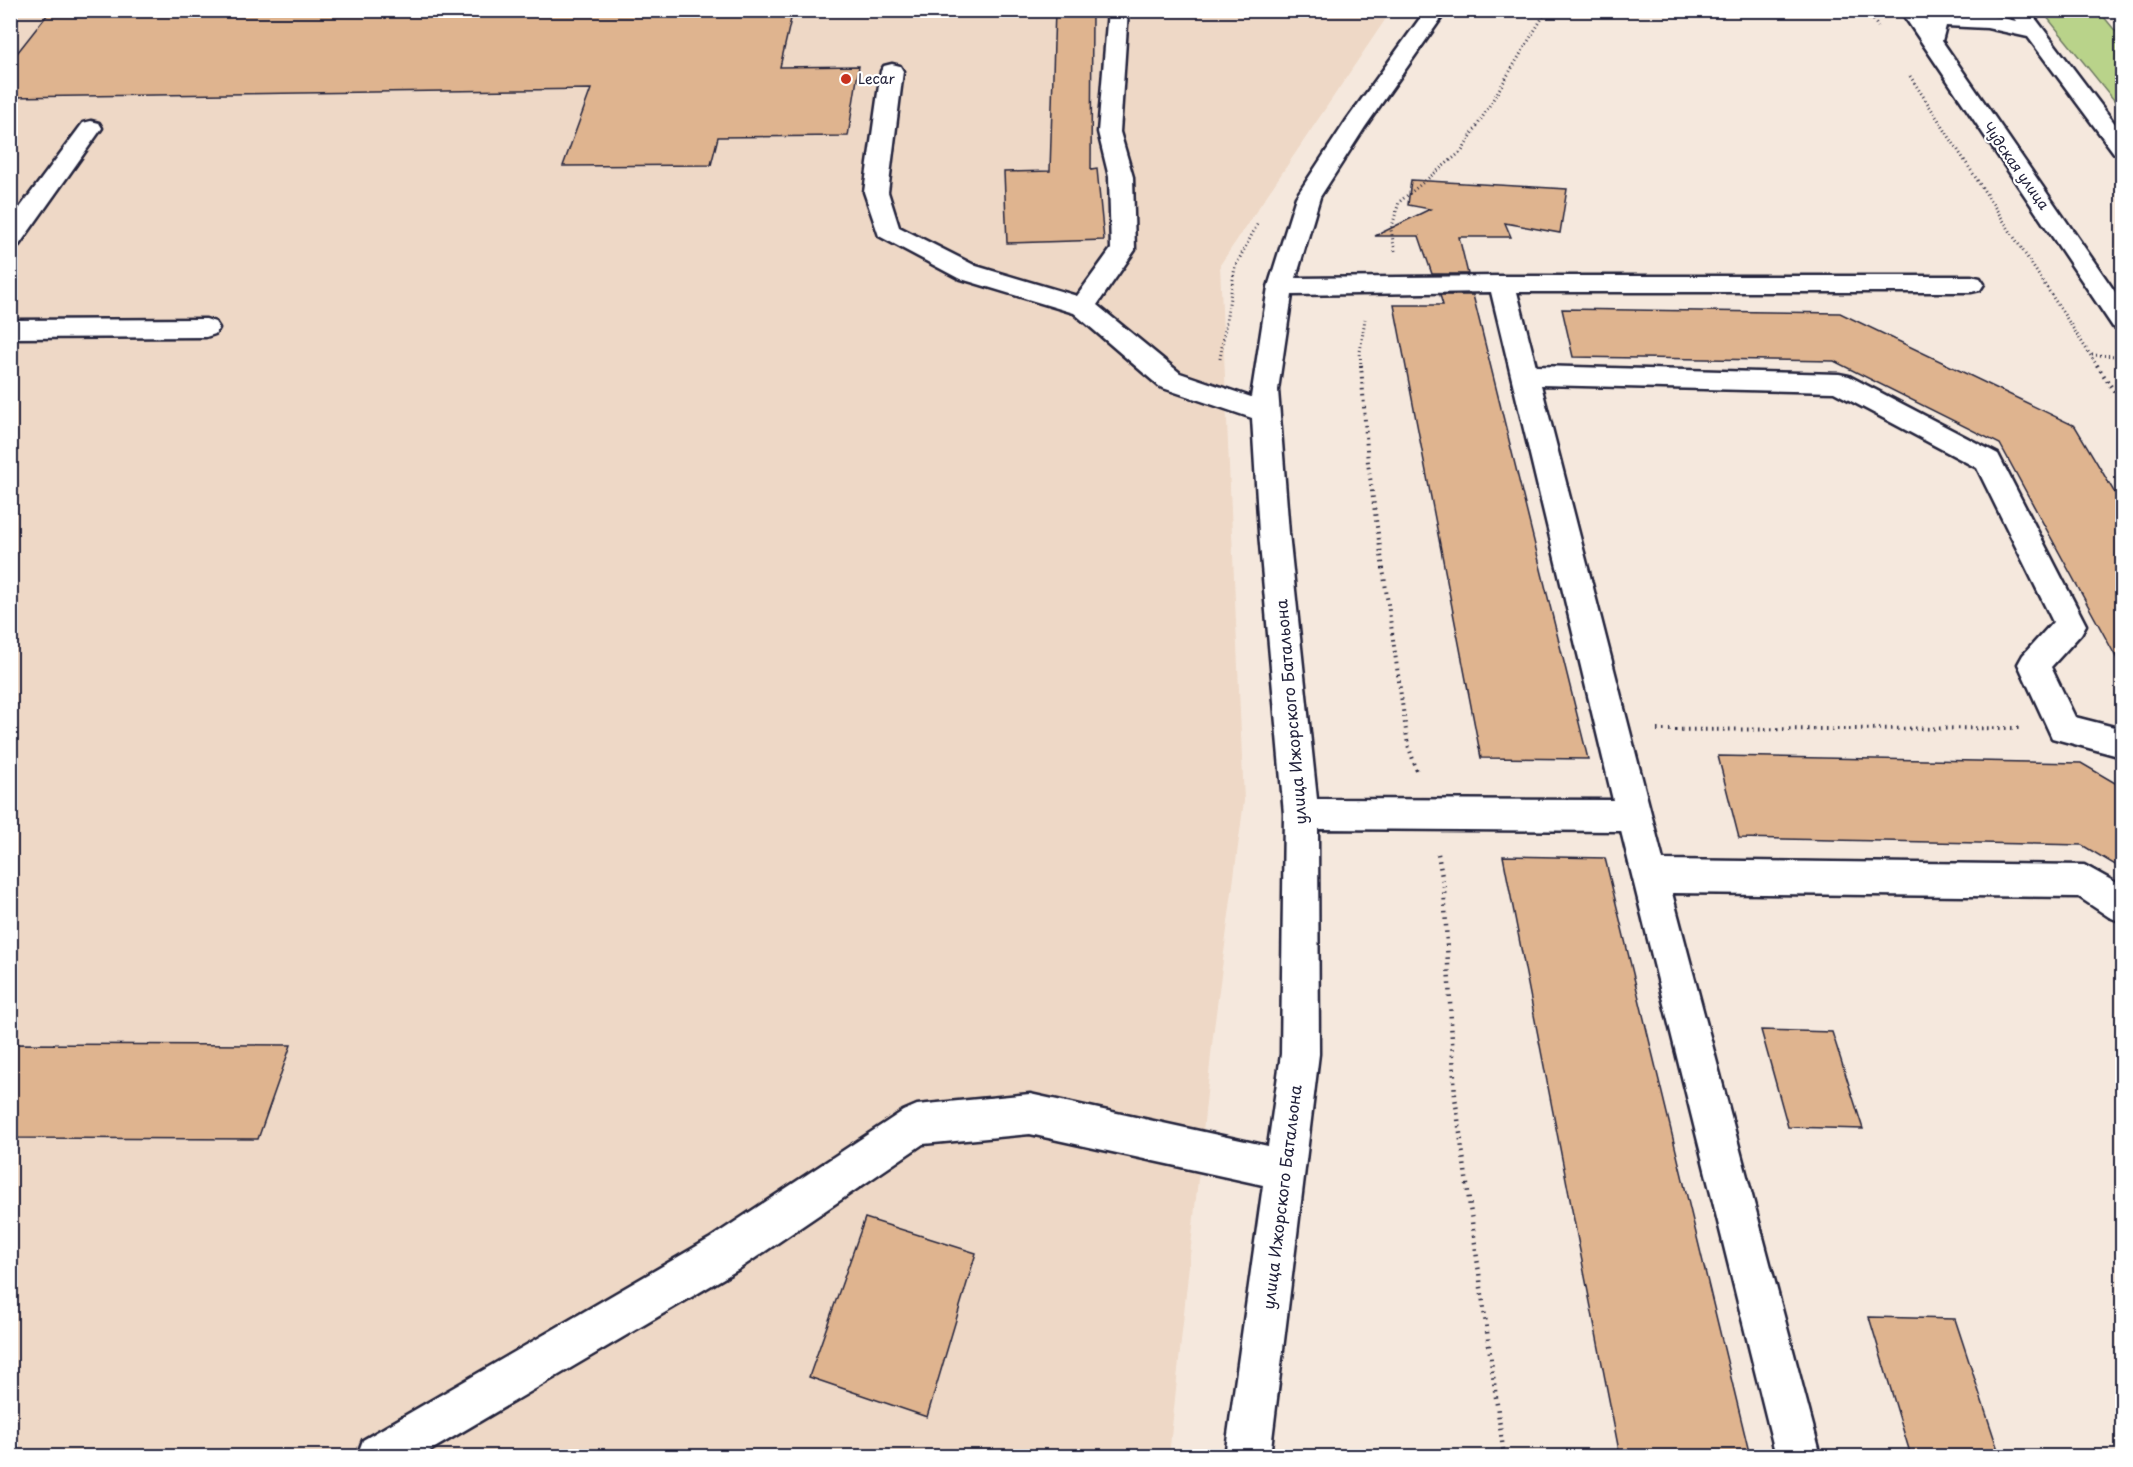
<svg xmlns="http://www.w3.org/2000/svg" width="2133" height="1467" viewBox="0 0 2133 1467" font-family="'Playpen Sans',sans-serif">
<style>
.built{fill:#eed8c6}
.green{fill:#b9d38a;stroke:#6e7a62;stroke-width:1.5}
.building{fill:#dfb48f;stroke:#22223b;stroke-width:1.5}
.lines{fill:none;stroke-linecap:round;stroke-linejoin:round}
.minor-casing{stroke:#22223b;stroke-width:5}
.highway-casing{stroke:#22223b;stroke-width:5}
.path-far2{stroke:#22223b;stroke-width:3;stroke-dasharray:1 3;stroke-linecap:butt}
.path-far1{stroke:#22223b;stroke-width:4;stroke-dasharray:1.5 4.5;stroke-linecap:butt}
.path{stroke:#22223b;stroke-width:4.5;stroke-dasharray:1.5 5;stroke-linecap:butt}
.minor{fill:#fff;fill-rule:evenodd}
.highway{fill:#fff;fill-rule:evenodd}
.poi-dot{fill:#c8321e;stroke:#fff;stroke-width:2}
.labels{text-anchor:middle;stroke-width:4.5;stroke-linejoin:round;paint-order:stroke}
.far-poi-label{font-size:14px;fill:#22223b;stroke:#fff;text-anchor:start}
.far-street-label{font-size:14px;fill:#22223b;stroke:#fff}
.street-label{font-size:16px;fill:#22223b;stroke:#fff}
</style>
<rect width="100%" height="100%" fill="#f5e8dd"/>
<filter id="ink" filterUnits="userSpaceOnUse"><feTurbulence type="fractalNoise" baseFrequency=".0167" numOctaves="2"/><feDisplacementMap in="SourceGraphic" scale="12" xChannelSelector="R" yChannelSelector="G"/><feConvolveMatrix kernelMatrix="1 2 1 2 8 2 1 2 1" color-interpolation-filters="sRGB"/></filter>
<g filter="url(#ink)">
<!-- built -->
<polygon class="built" points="10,11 1391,11 1220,265 1244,801 1213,1036 1169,1456 11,1456"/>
<!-- green -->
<polygon class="green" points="2042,11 2099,11 2122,39 2122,110"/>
<!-- building -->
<g class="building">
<polygon points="51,10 793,10 780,67 859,66 848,136 718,137 711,165 563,166 591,89 10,97 10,62"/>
<polygon points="1055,10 1092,10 1091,170 1097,169 1104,240 1007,243 1004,172 1050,171"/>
<polygon points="1411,180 1567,189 1560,233 1505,223 1511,237 1459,237 1468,274 1432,274 1419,236 1375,236 1430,209 1408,205"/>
<polygon points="1440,295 1473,295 1588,759 1481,758 1394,305 1443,305"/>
<polygon points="1562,309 1840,313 2075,426 2122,505 2122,668 2000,444 1834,361 1573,357"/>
<polygon points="1718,756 2081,763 2122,787 2122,869 2082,845 1739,838"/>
<polygon points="1503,856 1605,858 1750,1456 1620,1456"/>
<polygon points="1761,1030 1832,1032 1863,1129 1788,1127"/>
<polygon points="10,1044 291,1045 258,1139 10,1138"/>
<polygon points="865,1218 976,1253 927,1417 809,1377"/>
<polygon points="1869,1317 1955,1319 2000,1456 1911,1456"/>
</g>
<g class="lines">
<defs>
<g id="minor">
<path d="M1108,10h20l-8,122 13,45 2,73 -38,55 83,68 71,24 17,-110 28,-90 50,-76 80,-111h21l-82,117 -45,70 -24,81 206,-2h469l9,2 4,6 -4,6 -9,2h-454l19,74 303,8 10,2 149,78 88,171 -5,9 -30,33 24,50 47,12v28l-70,-19 -34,-74 5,-9 30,-33 -76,-154 -143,-76 -293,-7 122,475 421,5 38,21v36l-13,-5 -30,-20 -407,-4 149,563h-45l-155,-625 -303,-2 1,225 -49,402h-45l38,-271 -233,-51 -107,10 -184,125 -318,187h-64l6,-16 346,-201 194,-128 14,-6 113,-11 238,52 13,-92 3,-240 -25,-281 -7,-115 -92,-31 -86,-74 -116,-35 -79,-42 -15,-44 17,-121 3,-5 8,-2 8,2 3,5 -15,121 11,35 77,39 101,30 34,-47 -2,-72 -11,-45zM1491,292l122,508 -296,-1 -28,-266 -11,-143 14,-95z"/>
<polygon points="91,121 99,123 102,128 19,245 10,247 10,221 83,123"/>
<polygon points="206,319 215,322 219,328 215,334 206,337 10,338 10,320"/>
</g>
<path id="highway" d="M1900,10h21l6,10 3,-4c27,-7 59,-2 86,5l-8,-11h21l93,123v22l-8,-2 -86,-116 -41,-9 -41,-2 -4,15 180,261v28l-9,-3z"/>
</defs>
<!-- minor casing -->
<use href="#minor" class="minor-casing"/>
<!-- highway casing -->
<use href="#highway" class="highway-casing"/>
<!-- path-far2 -->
<g class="path-far2">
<polyline points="1867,10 1878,27"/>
<polyline points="1910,76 2098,367"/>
<polyline points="1395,251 1391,230 1399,202 1462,151 1547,10"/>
<polyline points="2092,355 2122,356"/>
<polyline points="1220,359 1235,267 1258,223"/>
<polyline points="1361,367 1360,352 1365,319"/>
</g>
<!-- path-far1 -->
<g class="path-far1">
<polyline points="1361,365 1368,463 1408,745 1418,774"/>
<polyline points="2097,365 2122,403"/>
<polyline points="1657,730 2019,728"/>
</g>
<!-- path -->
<polyline class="path" points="1438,854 1444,888 1455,1097 1504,1456"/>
<!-- minor -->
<use href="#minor" class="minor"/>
<!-- highway -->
<use href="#highway" class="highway"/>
</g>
</g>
<!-- markers -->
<circle class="poi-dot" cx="846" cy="79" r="6"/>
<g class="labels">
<!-- far-poi labels -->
<g class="far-poi-label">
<text x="858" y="84">Lecar</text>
</g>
<!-- far-street labels -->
<g class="far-street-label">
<text transform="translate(2016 166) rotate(55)" y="5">Чудская улица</text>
</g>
<!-- street labels -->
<g class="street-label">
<text transform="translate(1291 712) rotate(-95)" y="6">улица Ижорского Батальона</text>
<text transform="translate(1282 1197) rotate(-83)" y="6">улица Ижорского Батальона</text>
</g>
</g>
<!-- margin -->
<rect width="2133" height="1467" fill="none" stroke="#fff" stroke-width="36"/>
<rect x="18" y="18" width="2097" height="1431" fill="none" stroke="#22223b" stroke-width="2" filter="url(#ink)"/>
</svg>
